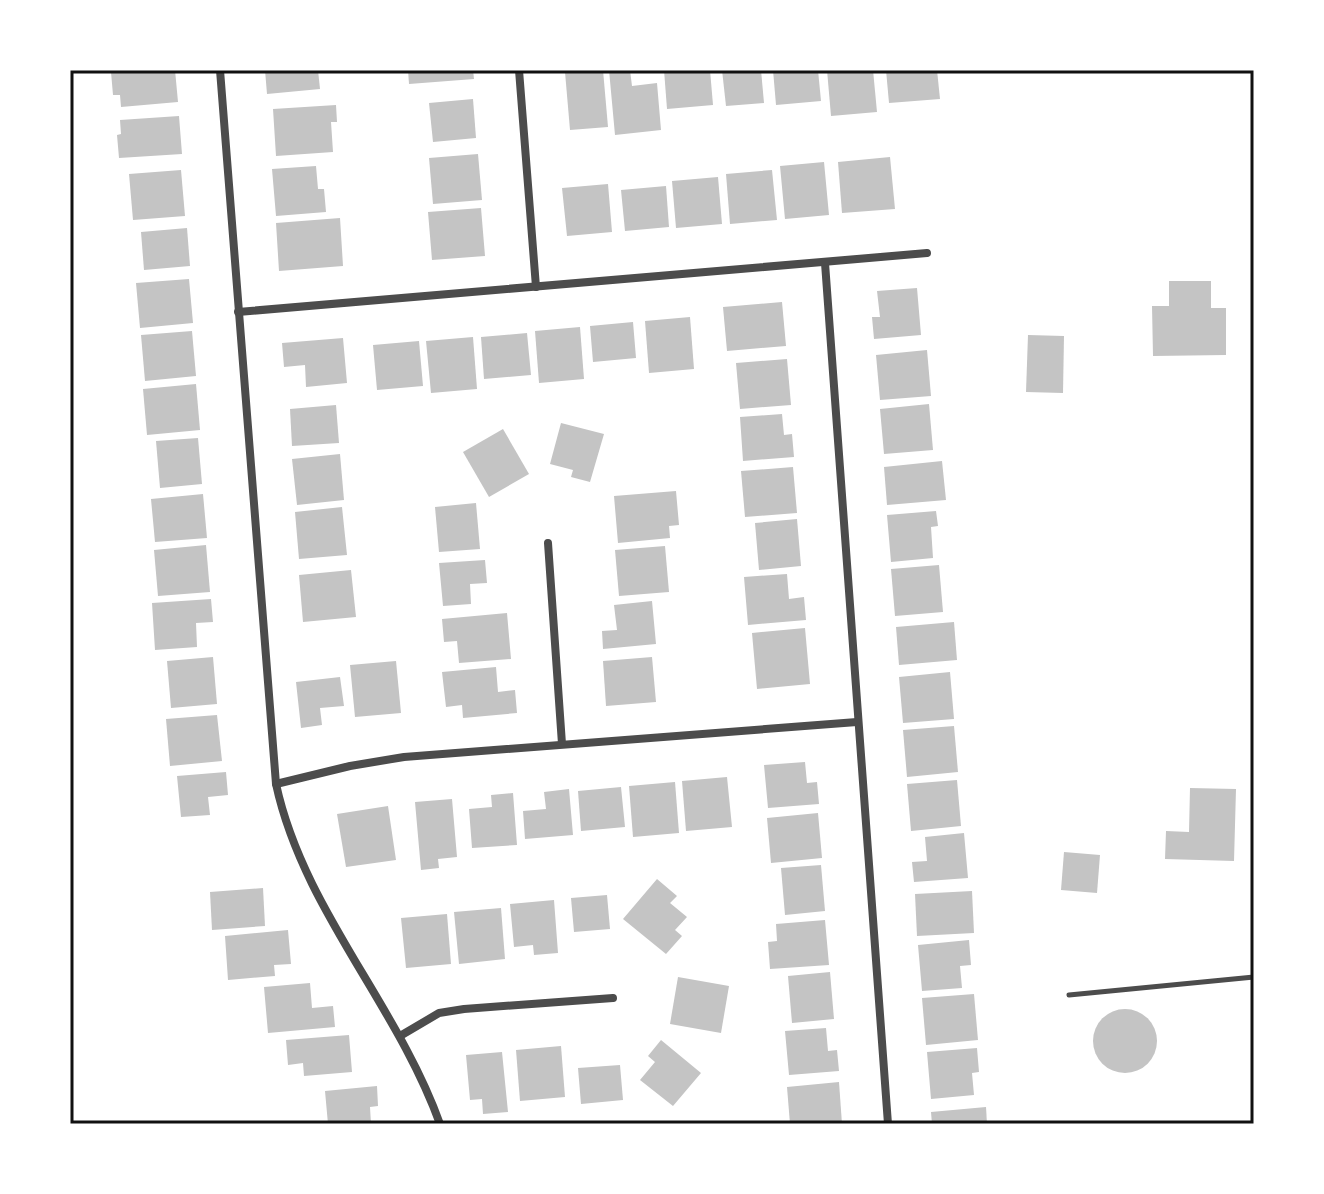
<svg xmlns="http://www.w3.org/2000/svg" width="1324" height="1194" viewBox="0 0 1324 1194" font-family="'PT Sans Narrow',sans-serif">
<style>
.building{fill:#c4c4c4}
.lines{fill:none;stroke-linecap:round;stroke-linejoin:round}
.service{stroke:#4c4c4c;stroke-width:5}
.minor{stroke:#4c4c4c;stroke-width:8}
.neatline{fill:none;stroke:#111;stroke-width:3}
</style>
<rect width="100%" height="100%" fill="#fff"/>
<!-- building -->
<g class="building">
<polygon points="134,70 175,70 178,102 121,107 120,95 113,95 111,72"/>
<polygon points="265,70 318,70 320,89 267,94"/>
<polygon points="408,70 473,70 474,79 409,84"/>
<polygon points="603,70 608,127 570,130 565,72"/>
<polygon points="609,70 630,70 632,86 657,83 661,130 615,135"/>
<polygon points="664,70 710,70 713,105 667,109"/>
<polygon points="722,70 761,70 764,103 726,106"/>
<polygon points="773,70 818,70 821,101 776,105"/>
<polygon points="827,70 873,70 877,112 831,116"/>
<polygon points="886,70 937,70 940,99 889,103"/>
<polygon points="473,99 476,138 433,142 429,103"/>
<polygon points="336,105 337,122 331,122 333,152 276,156 273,109"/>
<polygon points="179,116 182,154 119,158 117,135 121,134 120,120"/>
<polygon points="478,154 482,200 433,204 429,158"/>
<polygon points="890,157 895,209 842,213 838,162"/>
<polygon points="824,162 829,215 785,219 780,166"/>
<polygon points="316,166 318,189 324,189 326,212 276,216 272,169"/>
<polygon points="181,170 185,216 133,220 129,174"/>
<polygon points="772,170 777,220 730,224 726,174"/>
<polygon points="718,177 722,224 676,228 672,181"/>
<polygon points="608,184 612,232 567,236 562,188"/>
<polygon points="666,186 669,227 625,231 621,190"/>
<polygon points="481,208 485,256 432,260 428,212"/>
<polygon points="340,218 343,266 279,271 276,223"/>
<polygon points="187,228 190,266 144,270 141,232"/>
<polygon points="189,279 193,323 140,328 136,283"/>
<polygon points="1169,281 1211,281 1211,308 1226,308 1226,355 1153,356 1152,306 1169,306"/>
<polygon points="917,288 921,335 874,339 872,317 880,317 877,291"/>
<polygon points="782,302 786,346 727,351 723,307"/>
<polygon points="690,317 694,369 649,373 645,321"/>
<polygon points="633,322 636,358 593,362 590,326"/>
<polygon points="580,327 584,379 539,383 535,331"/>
<polygon points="192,331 196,376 145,381 141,335"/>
<polygon points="527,333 531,375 484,379 481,337"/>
<polygon points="1028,335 1064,336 1063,393 1026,392"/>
<polygon points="473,337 477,389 431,393 426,341"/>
<polygon points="343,338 347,383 306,387 305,365 284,367 282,343"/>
<polygon points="419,341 423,386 377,390 373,345"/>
<polygon points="927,350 931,396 880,400 876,355"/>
<polygon points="787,359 791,405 740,409 736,363"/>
<polygon points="196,384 200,430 147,435 143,389"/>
<polygon points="929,404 933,450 884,454 880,409"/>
<polygon points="336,405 339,443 292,446 290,409"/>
<polygon points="782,414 784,435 792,434 794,457 743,461 740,417"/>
<polygon points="561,423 604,434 590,482 571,477 573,470 550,464"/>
<polygon points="503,429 529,474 489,497 463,452"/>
<polygon points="198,438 202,484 160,488 156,441"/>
<polygon points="340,454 344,500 297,505 292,459"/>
<polygon points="942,461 946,500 887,505 884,467"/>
<polygon points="793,467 797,513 745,517 741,471"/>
<polygon points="676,491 679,525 669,526 670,538 618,543 614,496"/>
<polygon points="203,494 207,538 155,542 151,499"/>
<polygon points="476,503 480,549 439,552 435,507"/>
<polygon points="342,507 347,555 299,559 295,512"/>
<polygon points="936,511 938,526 931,527 933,558 891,562 887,515"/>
<polygon points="797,519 801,566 759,570 755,523"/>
<polygon points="206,545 210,592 158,596 154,550"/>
<polygon points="665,546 669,592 619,596 615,550"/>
<polygon points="485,560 487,583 470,584 471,604 443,606 439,563"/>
<polygon points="939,565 943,612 895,616 891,569"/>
<polygon points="351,570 356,617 303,622 299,575"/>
<polygon points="787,574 789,599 804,597 806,620 748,625 744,577"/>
<polygon points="211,599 213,622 196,623 197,647 155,650 152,603"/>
<polygon points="652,601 656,644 603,649 602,631 617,630 614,605"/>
<polygon points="507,613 511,659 459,663 457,641 444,642 442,619"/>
<polygon points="954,622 957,660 899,665 896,627"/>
<polygon points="805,628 810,684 757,689 752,633"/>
<polygon points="213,657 217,704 171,708 167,661"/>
<polygon points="652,657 656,702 606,706 603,661"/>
<polygon points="396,661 401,713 355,717 350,665"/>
<polygon points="496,667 498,692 515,690 517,713 463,718 462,705 446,707 442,672"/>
<polygon points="950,672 954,719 903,723 899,677"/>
<polygon points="340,677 344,706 320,708 322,725 301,728 296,682"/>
<polygon points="217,715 222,761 170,766 166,719"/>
<polygon points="954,726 958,772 907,777 903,730"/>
<polygon points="805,762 807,783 817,782 819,804 768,808 764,765"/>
<polygon points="226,772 228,795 208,797 210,815 181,817 177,776"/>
<polygon points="727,777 732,827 686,831 682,781"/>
<polygon points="957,780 961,826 911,831 907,784"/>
<polygon points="675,782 679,833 633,837 629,786"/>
<polygon points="621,787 625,827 581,831 578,791"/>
<polygon points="1190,788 1236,789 1234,861 1165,859 1166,831 1189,832"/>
<polygon points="569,789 573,835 525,839 523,811 546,809 544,792"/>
<polygon points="513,793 517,845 472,848 469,809 492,807 491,795"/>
<polygon points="452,799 457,857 438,859 439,868 421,870 415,802"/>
<polygon points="388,806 396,860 346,867 337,814"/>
<polygon points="818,813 822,858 771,863 767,818"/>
<polygon points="964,833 968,878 914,882 912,862 927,861 925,837"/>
<polygon points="1064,852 1100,855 1097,893 1061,890"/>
<polygon points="821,865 825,911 785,915 781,868"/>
<polygon points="657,879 677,896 670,903 687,917 675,930 682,936 666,954 623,919"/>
<polygon points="263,888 265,926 212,930 210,892"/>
<polygon points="972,891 974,933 917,936 915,894"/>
<polygon points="607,895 610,929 574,932 571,898"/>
<polygon points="554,900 558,953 534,955 533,945 514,947 510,904"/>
<polygon points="501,908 505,959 459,964 454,912"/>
<polygon points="447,914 451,964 406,968 401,918"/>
<polygon points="825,920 829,965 770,969 768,942 777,941 776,924"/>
<polygon points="288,930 291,964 274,965 275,976 228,980 225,936"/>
<polygon points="969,940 971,965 960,966 962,988 922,991 918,945"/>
<polygon points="830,972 834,1019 792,1023 788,976"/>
<polygon points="678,977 729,986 721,1033 670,1024"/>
<polygon points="310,983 312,1008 333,1006 335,1027 268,1033 264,987"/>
<polygon points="974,994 978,1040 926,1045 922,998"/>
<circle cx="1125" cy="1041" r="32"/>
<polygon points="826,1028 828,1051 837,1050 839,1071 789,1075 785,1031"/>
<polygon points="349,1035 352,1072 304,1076 303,1063 288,1065 286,1040"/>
<polygon points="661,1040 701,1073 673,1106 640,1080 655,1062 648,1056"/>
<polygon points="561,1046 565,1097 520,1101 516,1050"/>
<polygon points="977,1048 979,1072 972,1073 974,1095 931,1099 927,1052"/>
<polygon points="502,1052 508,1112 483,1114 482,1099 470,1100 466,1055"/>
<polygon points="620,1065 623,1100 581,1104 578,1068"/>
<polygon points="839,1082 842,1124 790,1124 787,1087"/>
<polygon points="377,1086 378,1106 370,1107 371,1124 328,1124 325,1091"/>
<polygon points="986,1107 987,1124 932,1124 931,1112"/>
</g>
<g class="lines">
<!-- service -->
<polyline class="service" points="1069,995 1254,977"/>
<!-- minor -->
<g class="minor">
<path d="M220,70l56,714c27,125 121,220 164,340"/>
<polyline points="519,70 536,287"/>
<polyline points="825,263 888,1124"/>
<polyline points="238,312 927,253"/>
<polyline points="548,543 562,744"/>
<polyline points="276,784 350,766 404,757 857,722"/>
<polyline points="400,1036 439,1013 464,1009 613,998"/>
</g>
</g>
<!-- border -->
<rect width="1324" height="1194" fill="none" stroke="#ffffff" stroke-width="144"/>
<rect x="72" y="72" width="1180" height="1050" class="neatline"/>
</svg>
